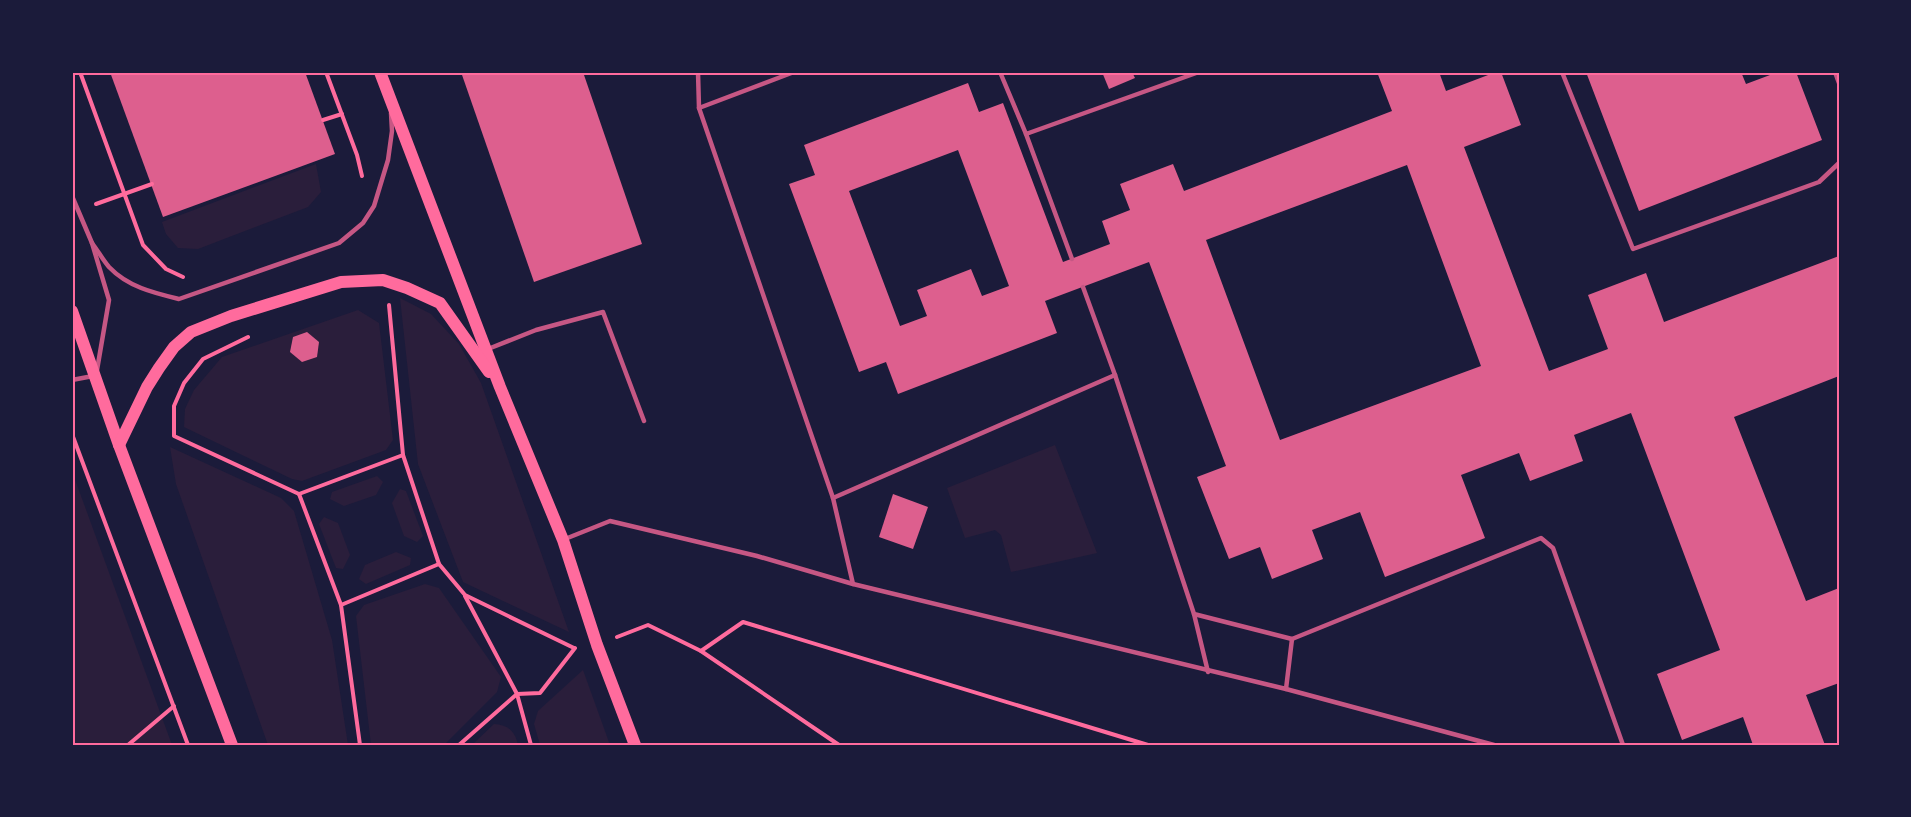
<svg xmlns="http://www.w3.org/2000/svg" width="1911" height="817" viewBox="0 0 1911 817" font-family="'IBM Plex Sans',sans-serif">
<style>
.green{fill:#2a1e3b}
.building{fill:#dd5f8e;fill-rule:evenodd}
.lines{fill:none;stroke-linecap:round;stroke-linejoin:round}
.path{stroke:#ff6b9d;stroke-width:4}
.service{stroke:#c65784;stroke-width:4.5}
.secondary{stroke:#ff6b9d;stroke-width:12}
.neatline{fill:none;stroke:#ff6b9d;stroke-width:2}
</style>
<rect width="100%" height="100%" fill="#1b1b3a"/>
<!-- green -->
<g class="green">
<polygon points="316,164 321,192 308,207 198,249 178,248 166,234 162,222"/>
<polygon points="400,298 431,314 459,344 481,383 569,632 463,582 418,464"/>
<polygon points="358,310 379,323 393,440 386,450 302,481 292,479 184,427 185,409 194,390 222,357"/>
<polygon points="1055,445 1097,553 1011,572 1001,535 995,530 965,538 947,488"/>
<polygon points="170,447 281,498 294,511 332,640 348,745 268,745 176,484"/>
<polygon points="72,474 73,474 172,745 72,745"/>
<polygon points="377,476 383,482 376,495 344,506 330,499 332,492"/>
<polygon points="400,489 406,491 423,536 417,542 404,536 392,503"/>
<polygon points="324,517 338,523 350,555 343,569 336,568 319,524"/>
<polygon points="396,552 411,558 410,565 366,584 359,579 365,565"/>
<polygon points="425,584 439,588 501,677 497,692 444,745 371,745 356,616 364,605"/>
<polygon points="583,670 610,745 540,745 534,724 538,711"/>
<path d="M494,724c14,1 21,7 24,21h-46z"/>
</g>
<!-- building -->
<g class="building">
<polygon points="110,72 305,72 335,154 163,217"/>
<polygon points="461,72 583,72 642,244 534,282"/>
<polygon points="1102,72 1132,72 1135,78 1109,89"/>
<path d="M1377,72h62l7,19 50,-19h5l20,53 -57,22 85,224 59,-22 -20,-54 58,-22 18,49 175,-66v120l-105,41 72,184 33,-13v95l-33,12 19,50h-72l-10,-28 -61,23 -25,-66 63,-24 -89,-237 -57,22 9,26 -53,20 -11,-28 -58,22 24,63 -100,39 -25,-65 -48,18 11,29 -51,20 -12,-32 -31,12 -32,-82 29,-11 -77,-204 -104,39 12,32 -159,61 -12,-32 -27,10 -70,-188 26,-9 -11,-30 164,-62 11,29 24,-9 60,159 47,-18 -8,-23 28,-11 -10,-26 53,-20 11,27 208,-80zM958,150l51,136 -27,10 -11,-27 -54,21 10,26 -27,10 -51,-135zM1407,165l74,201 -201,74 -74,-200z"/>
<polygon points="1586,72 1741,72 1746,84 1778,72 1796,72 1822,140 1639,211"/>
<polygon points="307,332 319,342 317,357 302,362 290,352 293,337"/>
<polygon points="893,494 928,507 913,549 879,537"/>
</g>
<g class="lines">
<!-- path -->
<g class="path">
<polyline points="80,72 143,245 166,269 183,277"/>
<polyline points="326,72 357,155 362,176"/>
<polyline points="323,120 342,114"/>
<polyline points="96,204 152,184"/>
<polyline points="389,305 403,455"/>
<polyline points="248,337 203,359 184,383 174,406 174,436 299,494 341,605 360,745"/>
<polyline points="72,434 188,745"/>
<polyline points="299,494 403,455 439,564"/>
<polyline points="465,596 517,694 531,745"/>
<polyline points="341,605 439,564 465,595 574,648"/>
<polyline points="617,637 648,625 701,651 839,745"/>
<polyline points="701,651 743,622 1148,745"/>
<polyline points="128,745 174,706"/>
<polyline points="459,745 517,694 540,693 575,648"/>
</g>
<!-- service -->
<g class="service">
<polyline points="698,72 699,108"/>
<polyline points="794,72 699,108 833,498 1115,375"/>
<polyline points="1000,72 1026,134 1199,72"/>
<polyline points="1562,72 1633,249 1819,182 1839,163"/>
<polyline points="1835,72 1839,83"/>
<polyline points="1026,134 1072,259"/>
<polyline points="72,196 92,243 109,300 97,370"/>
<path d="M92,243c6,8 11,17 17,24 19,20 45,26 70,32l160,-56 24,-20 11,-17 14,-46 4,-29 -1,-18"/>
<polyline points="1083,287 1115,375 1194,614 1292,639 1541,538 1553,548 1623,745"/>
<polyline points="488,349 536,330 603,312 644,421"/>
<polyline points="72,380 93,376"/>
<polyline points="833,498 853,584"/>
<polyline points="565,539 610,521 757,556 853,584 1286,689 1494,745"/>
<polyline points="1194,614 1208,672"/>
<polyline points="1286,689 1292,639"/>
</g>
<!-- secondary -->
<g class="secondary">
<polyline points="380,72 500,387 563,540 597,645 635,745"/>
<polyline points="72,311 119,445 232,745"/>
<polyline points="119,445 147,387 159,368 174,347 191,332 231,316 341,282 383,280 407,288 440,303 489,372"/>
</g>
</g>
<!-- border -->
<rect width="1911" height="817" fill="none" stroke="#1b1b3a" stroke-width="147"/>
<rect x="74" y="74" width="1764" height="670" class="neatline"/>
</svg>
